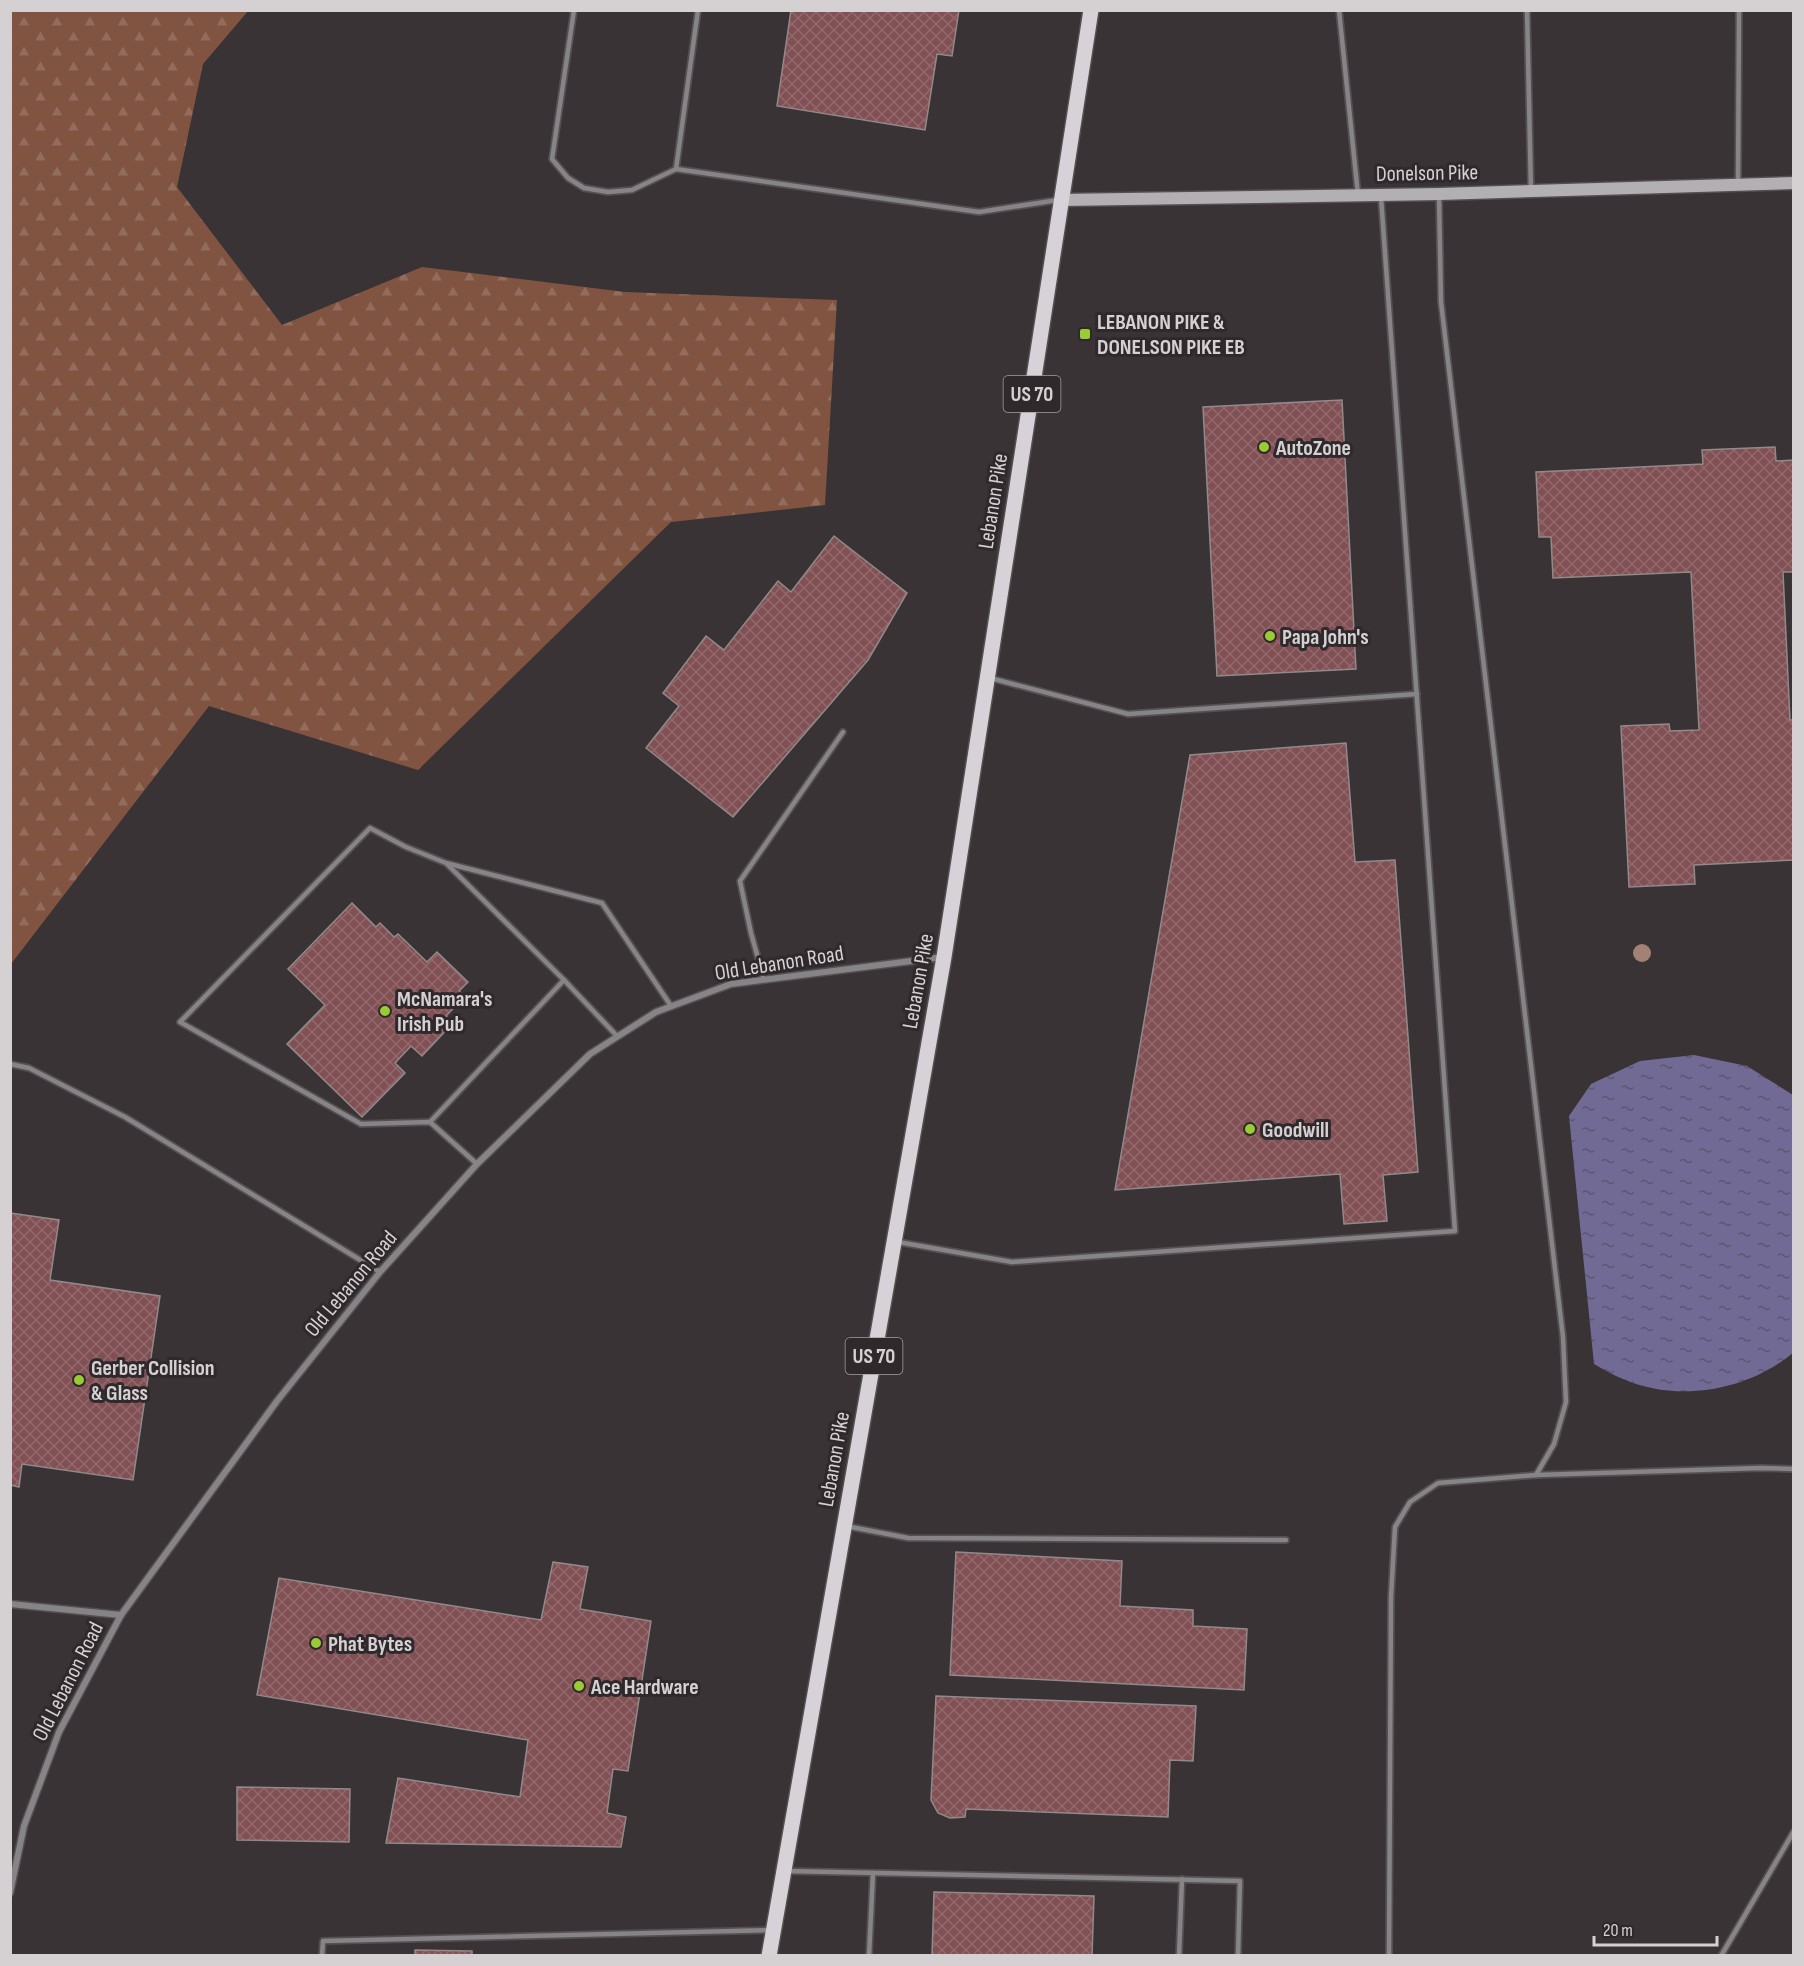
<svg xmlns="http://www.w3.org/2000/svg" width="1804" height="1966" viewBox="0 0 1804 1966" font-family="'Sofia Sans Condensed',sans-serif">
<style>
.forest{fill:url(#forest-firs)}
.water{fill:url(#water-ripples)}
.building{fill:url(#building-cross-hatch);stroke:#928989;stroke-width:1.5}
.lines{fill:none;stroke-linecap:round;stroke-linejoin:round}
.lane-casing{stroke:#554f52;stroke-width:8}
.street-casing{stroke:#554f52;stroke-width:9}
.secondary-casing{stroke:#554f52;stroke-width:15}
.primary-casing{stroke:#554f52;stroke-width:18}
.lane{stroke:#868486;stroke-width:4.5}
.street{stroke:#868486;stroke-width:6}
.secondary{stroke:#b3b0b4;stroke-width:12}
.primary{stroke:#d6d2d8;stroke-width:15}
.tree{fill:#a48175}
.poi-dot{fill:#9acb34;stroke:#2f292c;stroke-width:2}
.labels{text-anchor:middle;stroke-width:6;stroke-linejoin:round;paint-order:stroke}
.shield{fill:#2f292c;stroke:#a39fa1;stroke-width:1.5}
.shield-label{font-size:21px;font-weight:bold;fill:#d5d1d3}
.street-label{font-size:22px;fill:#d5d1d3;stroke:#2f292c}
.poi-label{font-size:22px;font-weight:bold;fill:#d5d1d3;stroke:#2f292c;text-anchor:start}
</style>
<defs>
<pattern id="forest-firs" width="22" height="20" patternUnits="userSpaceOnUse" patternTransform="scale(1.5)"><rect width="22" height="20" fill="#815442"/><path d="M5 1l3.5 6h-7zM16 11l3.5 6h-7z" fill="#926c5c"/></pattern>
<pattern id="water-ripples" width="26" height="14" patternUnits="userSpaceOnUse" patternTransform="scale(1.5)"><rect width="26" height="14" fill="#706a95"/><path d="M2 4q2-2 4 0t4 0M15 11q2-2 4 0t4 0" fill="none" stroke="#5a576e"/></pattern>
<pattern id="building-cross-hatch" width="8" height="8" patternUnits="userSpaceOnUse" patternTransform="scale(1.5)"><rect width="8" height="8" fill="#815054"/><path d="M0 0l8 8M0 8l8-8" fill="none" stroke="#92686c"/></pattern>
</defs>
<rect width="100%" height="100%" fill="#393336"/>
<!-- forest -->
<polygon class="forest" points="11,10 248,11 203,64 177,187 282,325 422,267 625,292 837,300 825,505 671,522 418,770 209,706 11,964"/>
<!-- water -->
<path class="water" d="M1694,1055l53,11 46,29 1,257c-46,39 -116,51 -171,27 -10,-4 -20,-10 -29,-15l-25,-248 22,-32 49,-23z"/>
<!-- building -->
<g class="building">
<polygon points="791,10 959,10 952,56 937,54 925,130 777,106"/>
<polygon points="1342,400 1356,669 1217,676 1203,407"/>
<polygon points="1775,447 1776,461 1794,460 1794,572 1783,572 1790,720 1794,720 1794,860 1694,865 1695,884 1629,887 1621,726 1669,724 1670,731 1699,730 1691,572 1553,578 1551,537 1539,537 1536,472 1703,464 1702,450"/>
<polygon points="834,536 907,593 868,660 733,817 646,748 679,706 663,693 706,636 724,650 778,581 791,592"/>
<polygon points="1346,743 1355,862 1395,860 1418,1172 1383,1175 1387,1221 1344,1224 1340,1174 1115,1190 1190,755"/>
<polygon points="352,903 376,927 380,923 394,937 398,934 427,962 437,952 468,982 459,991 465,996 446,1016 453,1023 422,1056 411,1046 395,1063 405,1073 362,1117 287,1044 325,1005 288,969"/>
<polygon points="10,1213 59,1220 50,1280 160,1296 133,1480 22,1464 19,1487 10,1485"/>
<polygon points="956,1552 1122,1561 1120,1606 1193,1610 1193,1626 1247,1629 1244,1690 950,1675"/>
<polygon points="553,1562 588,1567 580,1609 651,1621 628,1771 613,1769 607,1813 626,1817 621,1847 386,1843 398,1778 520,1797 528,1740 257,1695 279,1578 541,1620"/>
<polygon points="936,1696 1196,1706 1193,1761 1170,1760 1168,1817 966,1809 965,1817 950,1818 938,1813 931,1800"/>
<polygon points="237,1787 350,1789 349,1842 237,1840"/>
<polygon points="934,1892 1094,1896 1092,1956 932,1956"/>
<polygon points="415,1950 472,1951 472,1956 415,1956"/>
</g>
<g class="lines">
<defs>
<g id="lane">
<polyline points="574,10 552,159 568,178 584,188 608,192 632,190 676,169 979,212 1058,200"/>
<polyline points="1339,10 1358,195"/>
<polyline points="1527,10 1531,191"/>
<polyline points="676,169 698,10"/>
<polyline points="1738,185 1739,10"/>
<polyline points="1439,196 1441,302 1563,1337 1566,1402 1554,1444 1536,1475"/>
<polyline points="990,678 1128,714 1417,694"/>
<polyline points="447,864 564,980"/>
<polyline points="764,980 751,933 740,881 843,732"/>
<polyline points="10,1064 29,1068 125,1117 380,1272"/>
<polyline points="430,1122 564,980 617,1036"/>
<polyline points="477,1164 430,1122 361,1124 180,1022 370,828 406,847 446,863 602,903 671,1006"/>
<polyline points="898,1242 1012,1262 1455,1231 1381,197"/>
<polyline points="846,1526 908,1538 1286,1540"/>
<polyline points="786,1871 1240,1881 1238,1956"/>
<polyline points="322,1956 323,1941 770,1930"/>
<polyline points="869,1956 873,1873"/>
<polyline points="1179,1956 1182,1879"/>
<polyline points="1389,1956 1391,1597 1395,1527 1410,1502 1438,1483 1536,1475 1760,1468 1794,1469"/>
<polyline points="1721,1956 1794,1831"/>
</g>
<g id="street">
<polyline points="10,1604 121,1615"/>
<polyline points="10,1893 24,1826 59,1732 121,1615 277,1401 380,1272 477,1164 590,1054 656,1012 731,984 943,957"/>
</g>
<polyline id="secondary" points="1061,200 1439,194 1794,183"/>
<polyline id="primary" points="769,1956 944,957 1091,10"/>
</defs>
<!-- lane casing -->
<use href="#lane" class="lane-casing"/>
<!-- street casing -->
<use href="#street" class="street-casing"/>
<!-- secondary casing -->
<use href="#secondary" class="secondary-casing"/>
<!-- primary casing -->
<use href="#primary" class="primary-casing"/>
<!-- lane -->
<use href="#lane" class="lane"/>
<!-- street -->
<use href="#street" class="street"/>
<!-- secondary -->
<use href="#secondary" class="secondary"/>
<!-- primary -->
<use href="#primary" class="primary"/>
</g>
<!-- trees -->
<circle class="tree" cx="1642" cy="953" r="9"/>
<!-- markers -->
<g class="poi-dot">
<rect x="1079" y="328" width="12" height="12" rx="3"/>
<circle cx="1264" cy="447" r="6"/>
<circle cx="1270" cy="636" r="6"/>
<circle cx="385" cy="1011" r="6"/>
<circle cx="1250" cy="1129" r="6"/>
<circle cx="79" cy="1380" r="6"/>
<circle cx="316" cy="1643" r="6"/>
<circle cx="579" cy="1686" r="6"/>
</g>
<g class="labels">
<!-- shield labels -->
<g class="shield">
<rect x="1003.5" y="376" width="57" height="36" rx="4.5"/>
<rect x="845.5" y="1338" width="57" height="36" rx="4.5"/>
</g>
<g class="shield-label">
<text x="1032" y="401">US 70</text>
<text x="874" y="1363">US 70</text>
</g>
<!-- street labels -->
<g class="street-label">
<text transform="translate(1427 172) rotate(-1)" y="8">Donelson Pike</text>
<text transform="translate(992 501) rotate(-81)" y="8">Lebanon Pike</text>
<text transform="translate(779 962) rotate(-9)" y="8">Old Lebanon Road</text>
<text transform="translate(917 981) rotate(-80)" y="8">Lebanon Pike</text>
<text transform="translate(350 1283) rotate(-50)" y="8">Old Lebanon Road</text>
<text transform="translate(833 1459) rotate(-80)" y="8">Lebanon Pike</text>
<text transform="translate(67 1681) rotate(-63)" y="8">Old Lebanon Road</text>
</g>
<!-- poi labels -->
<g class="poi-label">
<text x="1097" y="329">LEBANON PIKE &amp;<tspan x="1097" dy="25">DONELSON PIKE EB</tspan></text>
<text x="1276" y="455">AutoZone</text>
<text x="1282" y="644">Papa John's</text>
<text x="397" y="1006">McNamara's<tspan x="397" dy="25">Irish Pub</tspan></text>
<text x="1262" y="1137">Goodwill</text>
<text x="91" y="1375">Gerber Collision<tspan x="91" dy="25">&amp; Glass</tspan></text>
<text x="328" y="1651">Phat Bytes</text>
<text x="591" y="1694">Ace Hardware</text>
</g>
</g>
<!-- border -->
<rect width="1804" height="1966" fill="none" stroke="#d5d1d3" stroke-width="24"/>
<!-- scale -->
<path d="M1594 1936v9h123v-9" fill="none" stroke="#d5d1d3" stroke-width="3"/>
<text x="1603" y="1936" font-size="18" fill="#d5d1d3" stroke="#2f292c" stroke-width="4.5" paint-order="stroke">20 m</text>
</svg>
